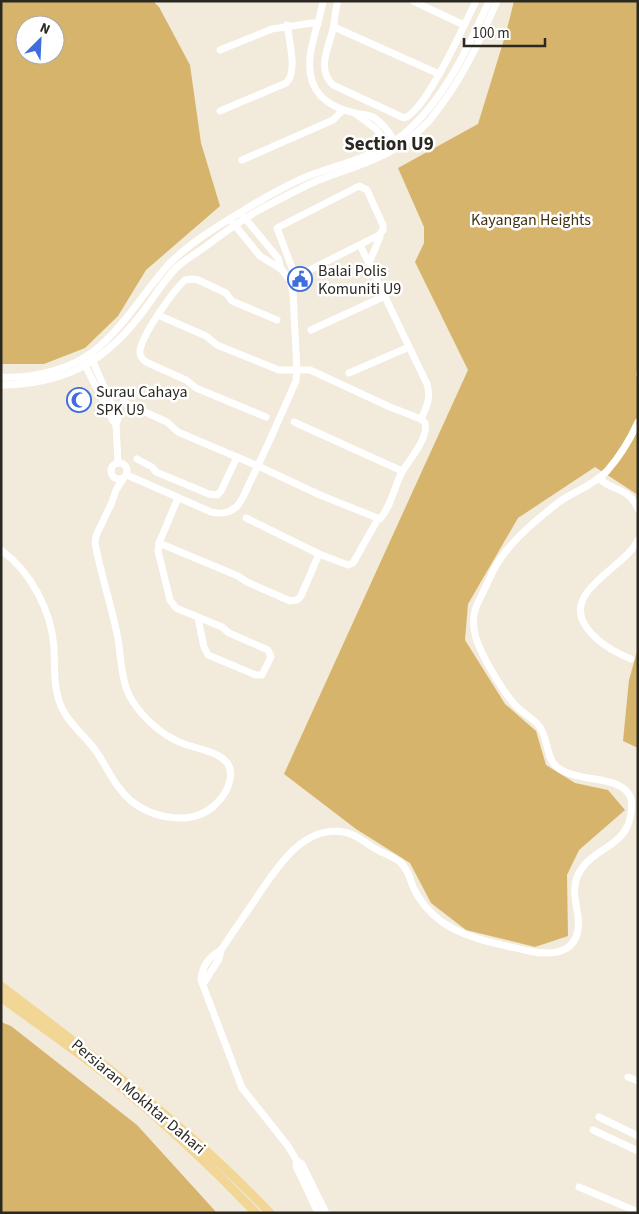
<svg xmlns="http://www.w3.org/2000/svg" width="639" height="1214" viewBox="0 0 639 1214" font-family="'Source Sans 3',sans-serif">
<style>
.forest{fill:#d7b46b;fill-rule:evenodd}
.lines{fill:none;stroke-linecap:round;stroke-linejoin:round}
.minor{stroke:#fff;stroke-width:7}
.major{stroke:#f2d695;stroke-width:9}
.labels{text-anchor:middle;stroke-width:5;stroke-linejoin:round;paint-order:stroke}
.park-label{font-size:16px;fill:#413211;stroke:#fff}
.poi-label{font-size:16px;fill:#2b2822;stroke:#fff;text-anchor:start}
.street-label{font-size:16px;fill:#2b2822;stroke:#fff}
.quarter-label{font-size:19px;font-weight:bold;fill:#2b2822;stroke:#fff}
</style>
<rect width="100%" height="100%" fill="#f2eada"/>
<!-- forest -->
<g class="forest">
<path d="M1,1h152l6,6 31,58 11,78 19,63 -74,64 -28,46 -33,32 -41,16h-43zM25,25h30v30h-30z"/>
<polygon points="514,1 638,1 638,362 636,376 638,377 638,495 595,467 518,518 468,604 465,640 505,704 536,731 546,765 575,783 608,790 625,810 579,850 567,875 568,936 535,947 466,930 431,903 410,863 356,829 284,774 468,370 415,262 424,243 424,227 398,168 478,124 506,33"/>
<polygon points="638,648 638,748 623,741 629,680"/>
<polygon points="1,1022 11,1026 137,1125 217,1213 1,1213"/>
</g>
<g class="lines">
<!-- minor -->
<g class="minor">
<path d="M323,1c-3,19 -11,37 -13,56 -3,33 14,49 45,56 6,2 12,1 18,4 10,6 17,17 23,26"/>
<path d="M338,1c-3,9 -3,19 -5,28 -4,18 -17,40 0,56l71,33c21,-5 61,-95 72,-117"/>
<polyline points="413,1 464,25"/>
<polyline points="334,27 439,74"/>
<polyline points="220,50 272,29 312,23 318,24"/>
<path d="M220,111l66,-28c12,-10 3,-43 1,-58"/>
<polyline points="356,114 376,129 389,147"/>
<polyline points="242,160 333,120 343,110"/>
<polyline points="244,217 278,258 281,269"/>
<path d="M360,245l67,139c4,14 0,22 -6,35"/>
<polyline points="292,268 277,228 359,186 367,190 383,225 383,230 379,235 380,237 369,263"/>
<polyline points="290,280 379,235"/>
<polyline points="311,330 385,296"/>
<polyline points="91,357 118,419 116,424 118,463"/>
<polyline points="84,363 113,421 116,424"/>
<polyline points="349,373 409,347"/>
<path d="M1,377c33,2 73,-8 99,-31 26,-23 45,-55 68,-81 17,-18 51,-40 73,-53 21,-13 43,-26 67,-36 32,-12 69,-20 96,-42 40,-34 64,-86 85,-133"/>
<path d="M1,385c60,-1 100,-20 137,-67 13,-16 23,-34 37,-49 8,-8 20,-15 30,-22 18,-14 36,-27 56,-38 17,-9 34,-18 51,-26 43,-18 79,-23 113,-58 7,-6 11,-14 17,-21 23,-31 39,-66 55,-103"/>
<path d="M123,402l44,20 11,10 80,34 62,29 60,24c11,-12 14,-32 22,-47 7,-12 27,-34 23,-49l-4,-4 -31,-12 -80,-37h-31l-62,-25 -11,-9 -48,-21"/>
<path d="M266,417l-70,-29 -10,-8 -40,-18c-4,-3 -6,-5 -6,-9 -1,-15 34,-63 45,-73l7,-1 6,1 28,13 6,8 45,19"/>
<polyline points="294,422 402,471"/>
<polyline points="137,459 152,467 156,472 209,494 217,495 221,491 237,457"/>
<circle cx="119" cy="471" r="8"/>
<path d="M127,475l84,37c9,2 17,2 25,-5 6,-5 10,-16 13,-23 17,-34 32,-69 47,-103l1,-10 -4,-78 -3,-13 -9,-11 -21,-13 -27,-33"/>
<path d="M599,478c13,14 29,8 39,31"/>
<polyline points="178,498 159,543 158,551 170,600 176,608 222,627 229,633 268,650 271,657 262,675 256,675 208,655 204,647 198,618"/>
<polyline points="246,518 319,554 348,565 353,563 378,519"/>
<polyline points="159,543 238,576 247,582 290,601 297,600 301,596 319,554"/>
<path d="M1,550c30,22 50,60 53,97 1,21 -1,40 7,59 7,17 24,30 35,45 11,16 19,36 34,49 23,19 61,26 84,6 16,-15 27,-41 1,-52 -13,-6 -27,-7 -40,-14 -12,-6 -23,-15 -32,-25 -7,-8 -13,-16 -16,-25 -7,-18 -6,-38 -10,-56 -6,-31 -17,-61 -22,-92l1,-6 16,-34 4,-12 7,-11"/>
<path d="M631,659c-17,-7 -36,-18 -46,-34 -22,-35 41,-58 53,-85"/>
<path d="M221,950c-11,6 -19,16 -20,30l41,108 46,58 9,15 5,3 24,49"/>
<path d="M203,984l16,-25 2,-9c12,-18 24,-35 36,-53 19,-28 45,-72 87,-65 12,2 20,10 30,16 8,5 18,8 26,14 7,6 10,16 13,25 6,13 17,26 29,35 27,18 57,22 87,29 28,6 53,0 49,-35 -2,-13 -6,-26 -1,-39 12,-30 50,-28 54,-64 0,-5 2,-12 -1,-17 -11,-22 -54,-13 -73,-29 -12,-10 -8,-29 -18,-41 -6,-8 -15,-12 -22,-19 -13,-13 -36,-52 -41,-69 -2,-7 -3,-16 -2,-23 1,-9 7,-18 11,-27 5,-10 9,-21 16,-30 15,-22 38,-40 58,-56 16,-11 35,-17 48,-31 13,-15 23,-31 31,-49"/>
<polyline points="628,1077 638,1081"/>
<polyline points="599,1117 638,1136"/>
<polyline points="593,1130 638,1151"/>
<polyline points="297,1161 296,1166 318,1213"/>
<polyline points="579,1187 638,1212"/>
</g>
<!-- major -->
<g class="major">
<path d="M1,986c94,71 188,142 269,227"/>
<path d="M1,997c37,28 77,54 113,84 50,41 97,85 142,132"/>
</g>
</g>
<!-- icons -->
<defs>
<symbol id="civic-ring" viewBox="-11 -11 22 22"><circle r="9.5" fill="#fff" stroke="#3f6dde" stroke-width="1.5"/><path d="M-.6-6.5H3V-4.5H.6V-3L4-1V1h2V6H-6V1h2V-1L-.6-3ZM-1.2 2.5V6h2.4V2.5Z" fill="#3f6dde"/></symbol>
<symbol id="mosque-ring" viewBox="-11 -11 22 22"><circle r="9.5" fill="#fff" stroke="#3f6dde" stroke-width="1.5"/><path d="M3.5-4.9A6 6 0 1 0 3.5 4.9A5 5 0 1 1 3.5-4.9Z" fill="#3f6dde"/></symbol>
</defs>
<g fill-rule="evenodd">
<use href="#civic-ring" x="286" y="265" width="28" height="28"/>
<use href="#mosque-ring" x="65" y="386" width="28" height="28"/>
</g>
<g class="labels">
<!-- park labels -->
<g class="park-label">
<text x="531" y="225">Kayangan Heights</text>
</g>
<!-- poi labels -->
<g class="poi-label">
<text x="318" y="276">Balai Polis<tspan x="318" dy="18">Komuniti U9</tspan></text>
<text x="96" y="397">Surau Cahaya<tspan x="96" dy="18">SPK U9</tspan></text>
</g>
<!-- street labels -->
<g class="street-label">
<text transform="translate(139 1096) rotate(40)" y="6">Persiaran Mokhtar Dahari</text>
</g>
<!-- quarter labels -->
<g class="quarter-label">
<text x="389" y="150">Section U9</text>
</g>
</g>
<!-- border -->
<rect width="639" height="1214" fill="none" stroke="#2b2822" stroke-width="5"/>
<!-- north arrow -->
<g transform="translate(40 40) rotate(24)"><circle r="24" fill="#ffffff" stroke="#aaa9a7"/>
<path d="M0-4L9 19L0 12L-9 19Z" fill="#3f6dde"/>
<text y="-8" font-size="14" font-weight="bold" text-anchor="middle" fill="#2b2822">N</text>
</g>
<!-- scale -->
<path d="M464 38v8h81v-8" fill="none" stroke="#2b2822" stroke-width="2.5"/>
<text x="472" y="38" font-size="15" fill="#2b2822" stroke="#ffffff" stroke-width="4" paint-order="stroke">100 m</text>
</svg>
